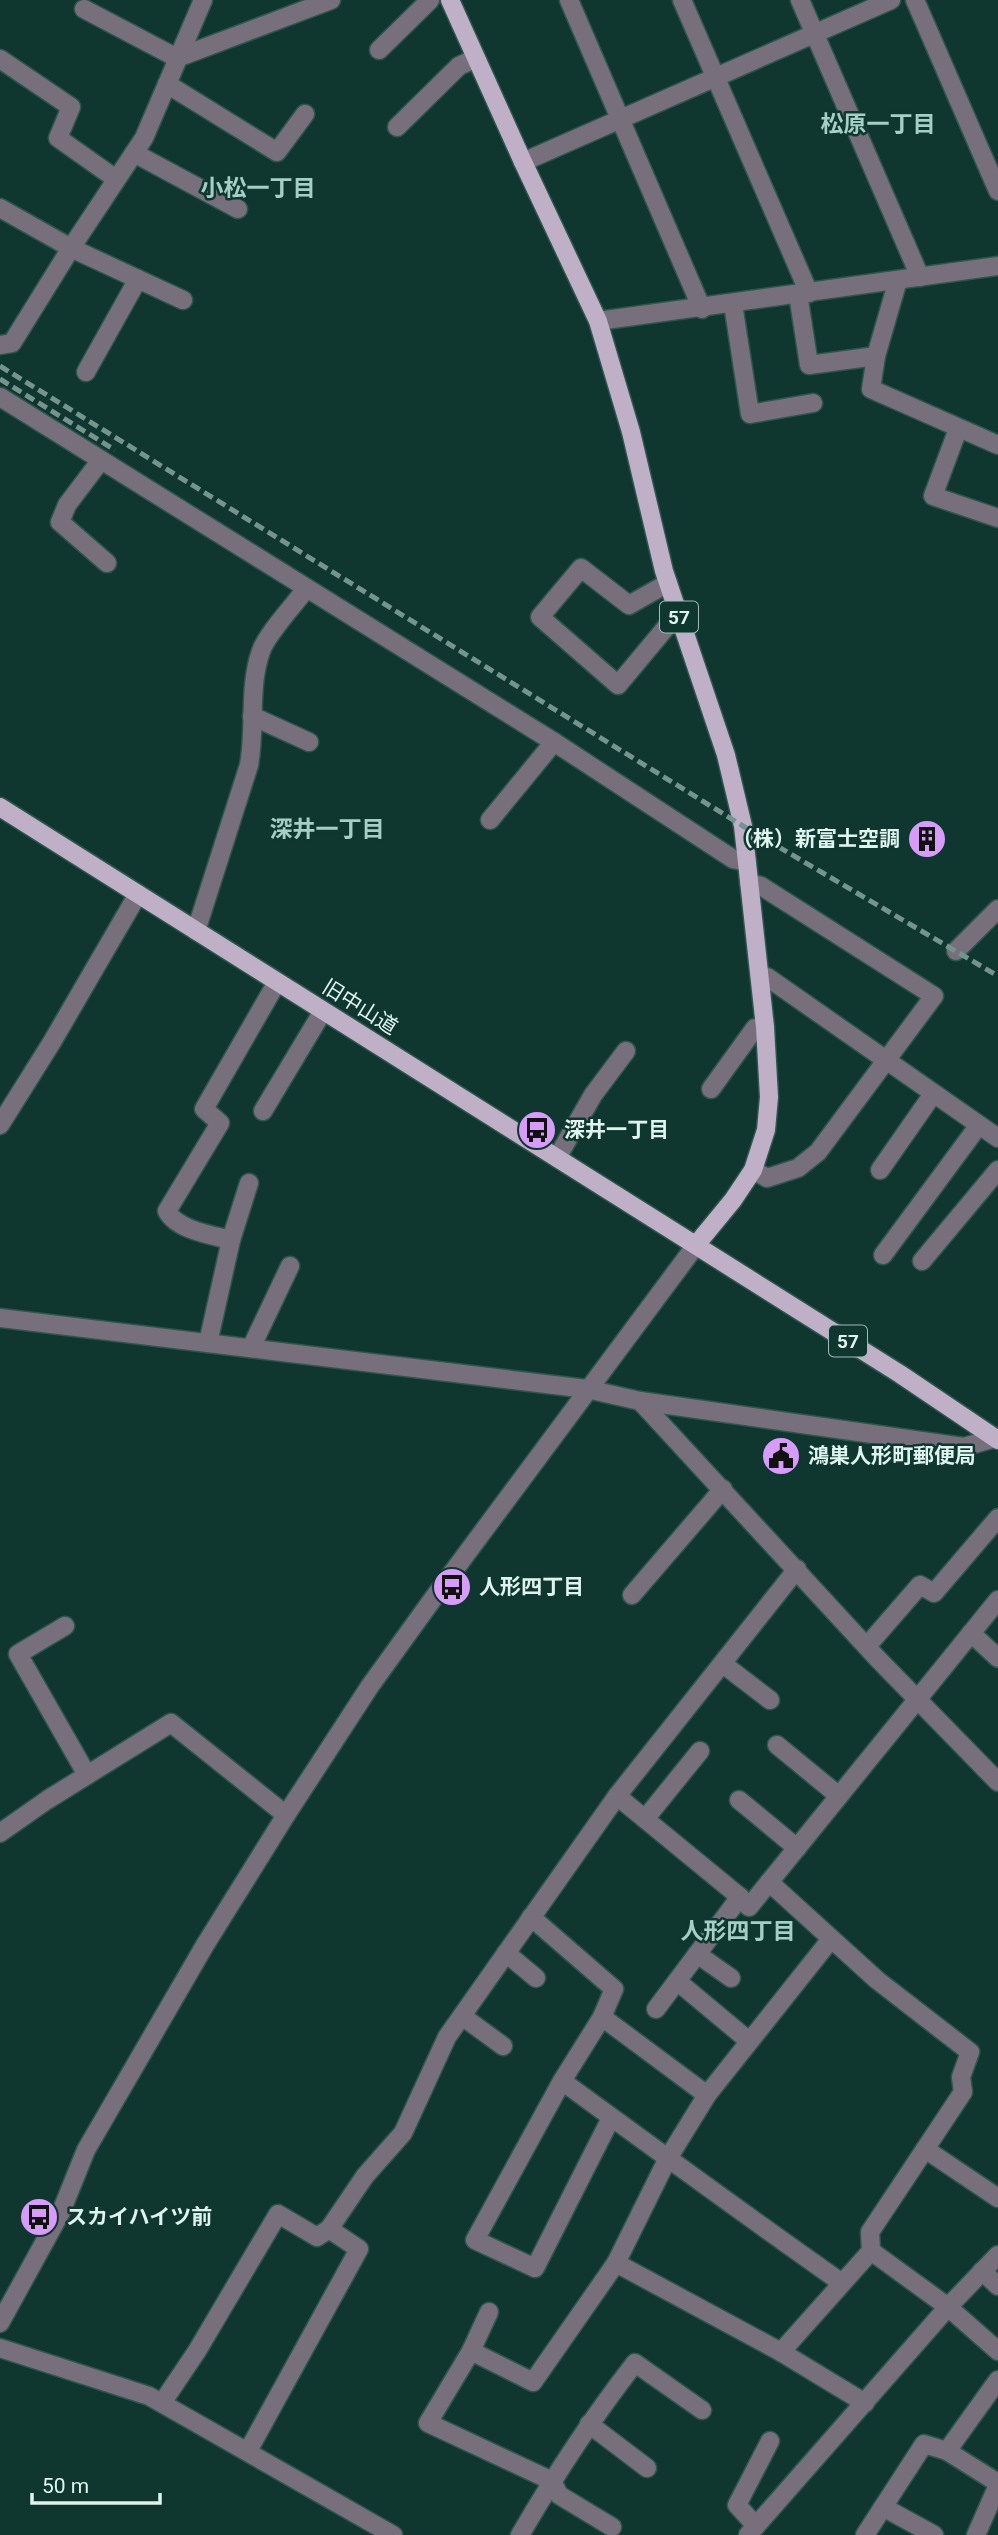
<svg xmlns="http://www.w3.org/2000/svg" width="998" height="2535" viewBox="0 0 998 2535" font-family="Roboto,'Noto Sans JP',sans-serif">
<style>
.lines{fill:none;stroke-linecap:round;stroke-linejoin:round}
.minor-casing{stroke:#30554f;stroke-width:21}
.major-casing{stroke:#30554f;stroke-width:21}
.minor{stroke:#77707c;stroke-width:18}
.major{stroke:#bfb0c8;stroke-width:18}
.rail{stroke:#75948e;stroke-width:5;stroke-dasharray:10 5;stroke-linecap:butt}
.labels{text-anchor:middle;stroke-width:5;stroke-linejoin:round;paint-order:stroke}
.shield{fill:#0f3730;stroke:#a1bbb6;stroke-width:2}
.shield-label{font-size:19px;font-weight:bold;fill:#dff4ef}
.poi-label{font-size:21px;font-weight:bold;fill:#dff4ef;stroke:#0f3730;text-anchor:start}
.street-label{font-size:21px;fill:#dff4ef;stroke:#0f3730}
.neighbourhood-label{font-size:23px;font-weight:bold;fill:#a5cec6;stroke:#0f3730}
</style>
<rect width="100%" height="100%" fill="#0f3730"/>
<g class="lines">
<defs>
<g id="minor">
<polyline points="569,0 702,309"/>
<polyline points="682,0 809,293"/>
<polyline points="800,0 920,277"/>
<polyline points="915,0 998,191"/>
<polyline points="84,9 177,58 331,0"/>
<polyline points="379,50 430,0"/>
<polyline points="0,59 71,107 58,138 116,179"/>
<polyline points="167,84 277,152 305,114"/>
<polyline points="397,127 459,66 476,58"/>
<polyline points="134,153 238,209"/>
<polyline points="523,162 891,0"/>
<polyline points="0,208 71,248 183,300"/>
<polyline points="898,280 876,356 871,389 998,445"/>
<polyline points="798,294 809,365 876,356"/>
<polyline points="733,304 750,414 813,403"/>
<polyline points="598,321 998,266"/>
<polyline points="0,345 12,343 71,248 144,138 203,0"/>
<polyline points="86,372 138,279"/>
<polyline points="0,397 554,742 733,859 747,862"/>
<polyline points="958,429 933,496 998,518"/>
<polyline points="101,460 67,505 60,522 107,563"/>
<polyline points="668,583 629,605 581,568 540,617 618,685 678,613"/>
<polyline points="252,716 309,742"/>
<polyline points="490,820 554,742"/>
<polyline points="749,883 761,886 934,996 818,1152 798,1168 767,1178 753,1170"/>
<path d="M196,931l53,-166c7,-38 -1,-77 12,-114 6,-17 33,-46 45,-62"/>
<polyline points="956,951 998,909"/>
<polyline points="760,977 767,977 998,1138"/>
<polyline points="711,1089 755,1028 765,1027"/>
<polyline points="263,1111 323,1011"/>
<polyline points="0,1125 52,1042 138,894"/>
<polyline points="557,1158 593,1095 626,1051"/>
<polyline points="880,1170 933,1094"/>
<path d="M231,1240c-20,-5 -54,-10 -64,-29l53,-88 -16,-14 73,-127"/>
<polyline points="883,1255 979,1125"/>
<polyline points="922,1261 998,1170"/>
<polyline points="0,1318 587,1389 640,1401 964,1447 995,1438"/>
<polyline points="208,1343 231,1240 249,1183"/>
<polyline points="251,1348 290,1266"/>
<polyline points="640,1401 877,1658 998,1782"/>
<polyline points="632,1595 723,1489"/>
<polyline points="65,1626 18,1654 87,1775"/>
<polyline points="971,1633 998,1658"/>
<polyline points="867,1646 920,1585 934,1593 998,1518"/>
<polyline points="723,1664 770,1700"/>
<polyline points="777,1745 839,1796"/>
<polyline points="617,1796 740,1897 749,1907 998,1600"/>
<polyline points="739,1800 797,1848"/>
<polyline points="645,1819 700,1751"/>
<polyline points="0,1833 47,1800 171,1723 286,1815"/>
<polyline points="769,1882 877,1980 970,2052 961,2077 963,2092 870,2232 871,2251 781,2352"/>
<polyline points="531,1917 614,1989 602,2017 562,2081"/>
<polyline points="506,1953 536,1978"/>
<polyline points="697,1954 731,1978"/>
<polyline points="677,1981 749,2041"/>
<polyline points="656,2009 740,1897"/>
<polyline points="462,2016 503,2046"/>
<polyline points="602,2017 707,2095"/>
<path d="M611,2118l-76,150 -60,-28 87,-159c93,68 186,136 280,202"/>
<polyline points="925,2149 998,2198"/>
<polyline points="871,2251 948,2307 998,2351"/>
<polyline points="616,2263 667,2160 707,2095 831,1939"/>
<polyline points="982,2271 998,2286"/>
<polyline points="0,2323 61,2212 86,2150 205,1945 286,1815 370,1686 435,1596 696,1245"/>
<polyline points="0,2348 149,2396 393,2535"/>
<polyline points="471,2351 489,2312"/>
<polyline points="998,2380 947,2451 998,2483"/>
<polyline points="162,2403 197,2351 278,2214 317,2237 329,2229"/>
<polyline points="589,2424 647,2468"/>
<polyline points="248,2451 359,2249 329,2229 365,2176 403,2133 447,2037 617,1796 797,1569"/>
<polyline points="883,2507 934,2535"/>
<polyline points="756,2526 737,2505 770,2441"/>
<polyline points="612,2527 559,2495 552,2481 428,2423 471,2351 533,2382 616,2263 781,2352 865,2403"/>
<path d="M520,2535c35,-60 72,-117 115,-172l67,47"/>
<polyline points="748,2535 948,2307 998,2255"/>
<polyline points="865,2535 924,2444 947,2451"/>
<polyline points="976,2535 998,2485"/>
</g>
<g id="major">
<polyline points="450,0 523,162 598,321 631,432 664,571 726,755 743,826 765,1027 769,1097 766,1130 753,1170 733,1200 696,1245"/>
<polyline points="0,807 900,1374 998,1440"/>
</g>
</defs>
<!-- minor casing -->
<use href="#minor" class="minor-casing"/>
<!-- major casing -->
<use href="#major" class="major-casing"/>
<!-- minor -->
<use href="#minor" class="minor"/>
<!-- major -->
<use href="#major" class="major"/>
<!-- rail -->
<g class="rail">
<polyline points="0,366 743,826 998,976"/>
<polyline points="0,379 115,450"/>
</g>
</g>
<!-- icons -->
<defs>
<symbol id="building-disc" viewBox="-11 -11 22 22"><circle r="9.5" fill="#d79bf9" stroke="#0f3730"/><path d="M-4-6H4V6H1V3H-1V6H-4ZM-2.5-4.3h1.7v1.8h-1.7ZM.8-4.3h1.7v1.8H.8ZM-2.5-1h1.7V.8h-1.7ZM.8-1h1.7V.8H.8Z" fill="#111"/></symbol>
<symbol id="bus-disc" viewBox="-11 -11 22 22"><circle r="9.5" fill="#d79bf9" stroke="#0f3730"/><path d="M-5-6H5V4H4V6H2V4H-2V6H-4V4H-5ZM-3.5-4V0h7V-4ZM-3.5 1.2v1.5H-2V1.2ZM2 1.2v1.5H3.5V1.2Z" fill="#111"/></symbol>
<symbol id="civic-disc" viewBox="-11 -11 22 22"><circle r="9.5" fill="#d79bf9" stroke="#0f3730"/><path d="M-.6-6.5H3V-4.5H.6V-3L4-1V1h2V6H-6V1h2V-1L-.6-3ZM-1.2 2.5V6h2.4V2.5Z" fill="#111"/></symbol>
</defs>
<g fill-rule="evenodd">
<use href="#building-disc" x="905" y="817" width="44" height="44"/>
<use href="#bus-disc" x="515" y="1108" width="44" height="44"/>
<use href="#civic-disc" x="759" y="1434" width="44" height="44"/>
<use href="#bus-disc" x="430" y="1565" width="44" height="44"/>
<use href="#bus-disc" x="17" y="2195" width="44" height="44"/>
</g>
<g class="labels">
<!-- shield labels -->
<g class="shield">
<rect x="660" y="601.5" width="38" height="31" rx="5"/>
<rect x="829" y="1325.5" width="38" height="31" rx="5"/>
</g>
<g class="shield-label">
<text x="679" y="624">57</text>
<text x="848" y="1348">57</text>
</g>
<!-- poi labels -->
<g class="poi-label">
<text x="900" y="846" text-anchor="end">（株）新富士空調</text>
<text x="564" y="1137">深井一丁目</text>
<text x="808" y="1463">鴻巣人形町郵便局</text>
<text x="479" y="1594">人形四丁目</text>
<text x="66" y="2224">スカイハイツ前</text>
</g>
<!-- street labels -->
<g class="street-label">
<text transform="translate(360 1007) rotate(32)" y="7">旧中山道</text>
</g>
<!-- neighbourhood labels -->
<g class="neighbourhood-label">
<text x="878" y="132">松原一丁目</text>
<text x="258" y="196">小松一丁目</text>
<text x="327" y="837">深井一丁目</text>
<text x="738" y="1939">人形四丁目</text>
</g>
</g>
<!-- scale -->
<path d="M32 2493v10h128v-10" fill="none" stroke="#dff4ef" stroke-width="3.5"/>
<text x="42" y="2493" font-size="21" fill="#dff4ef" stroke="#0f3730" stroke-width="5" paint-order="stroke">50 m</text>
</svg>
